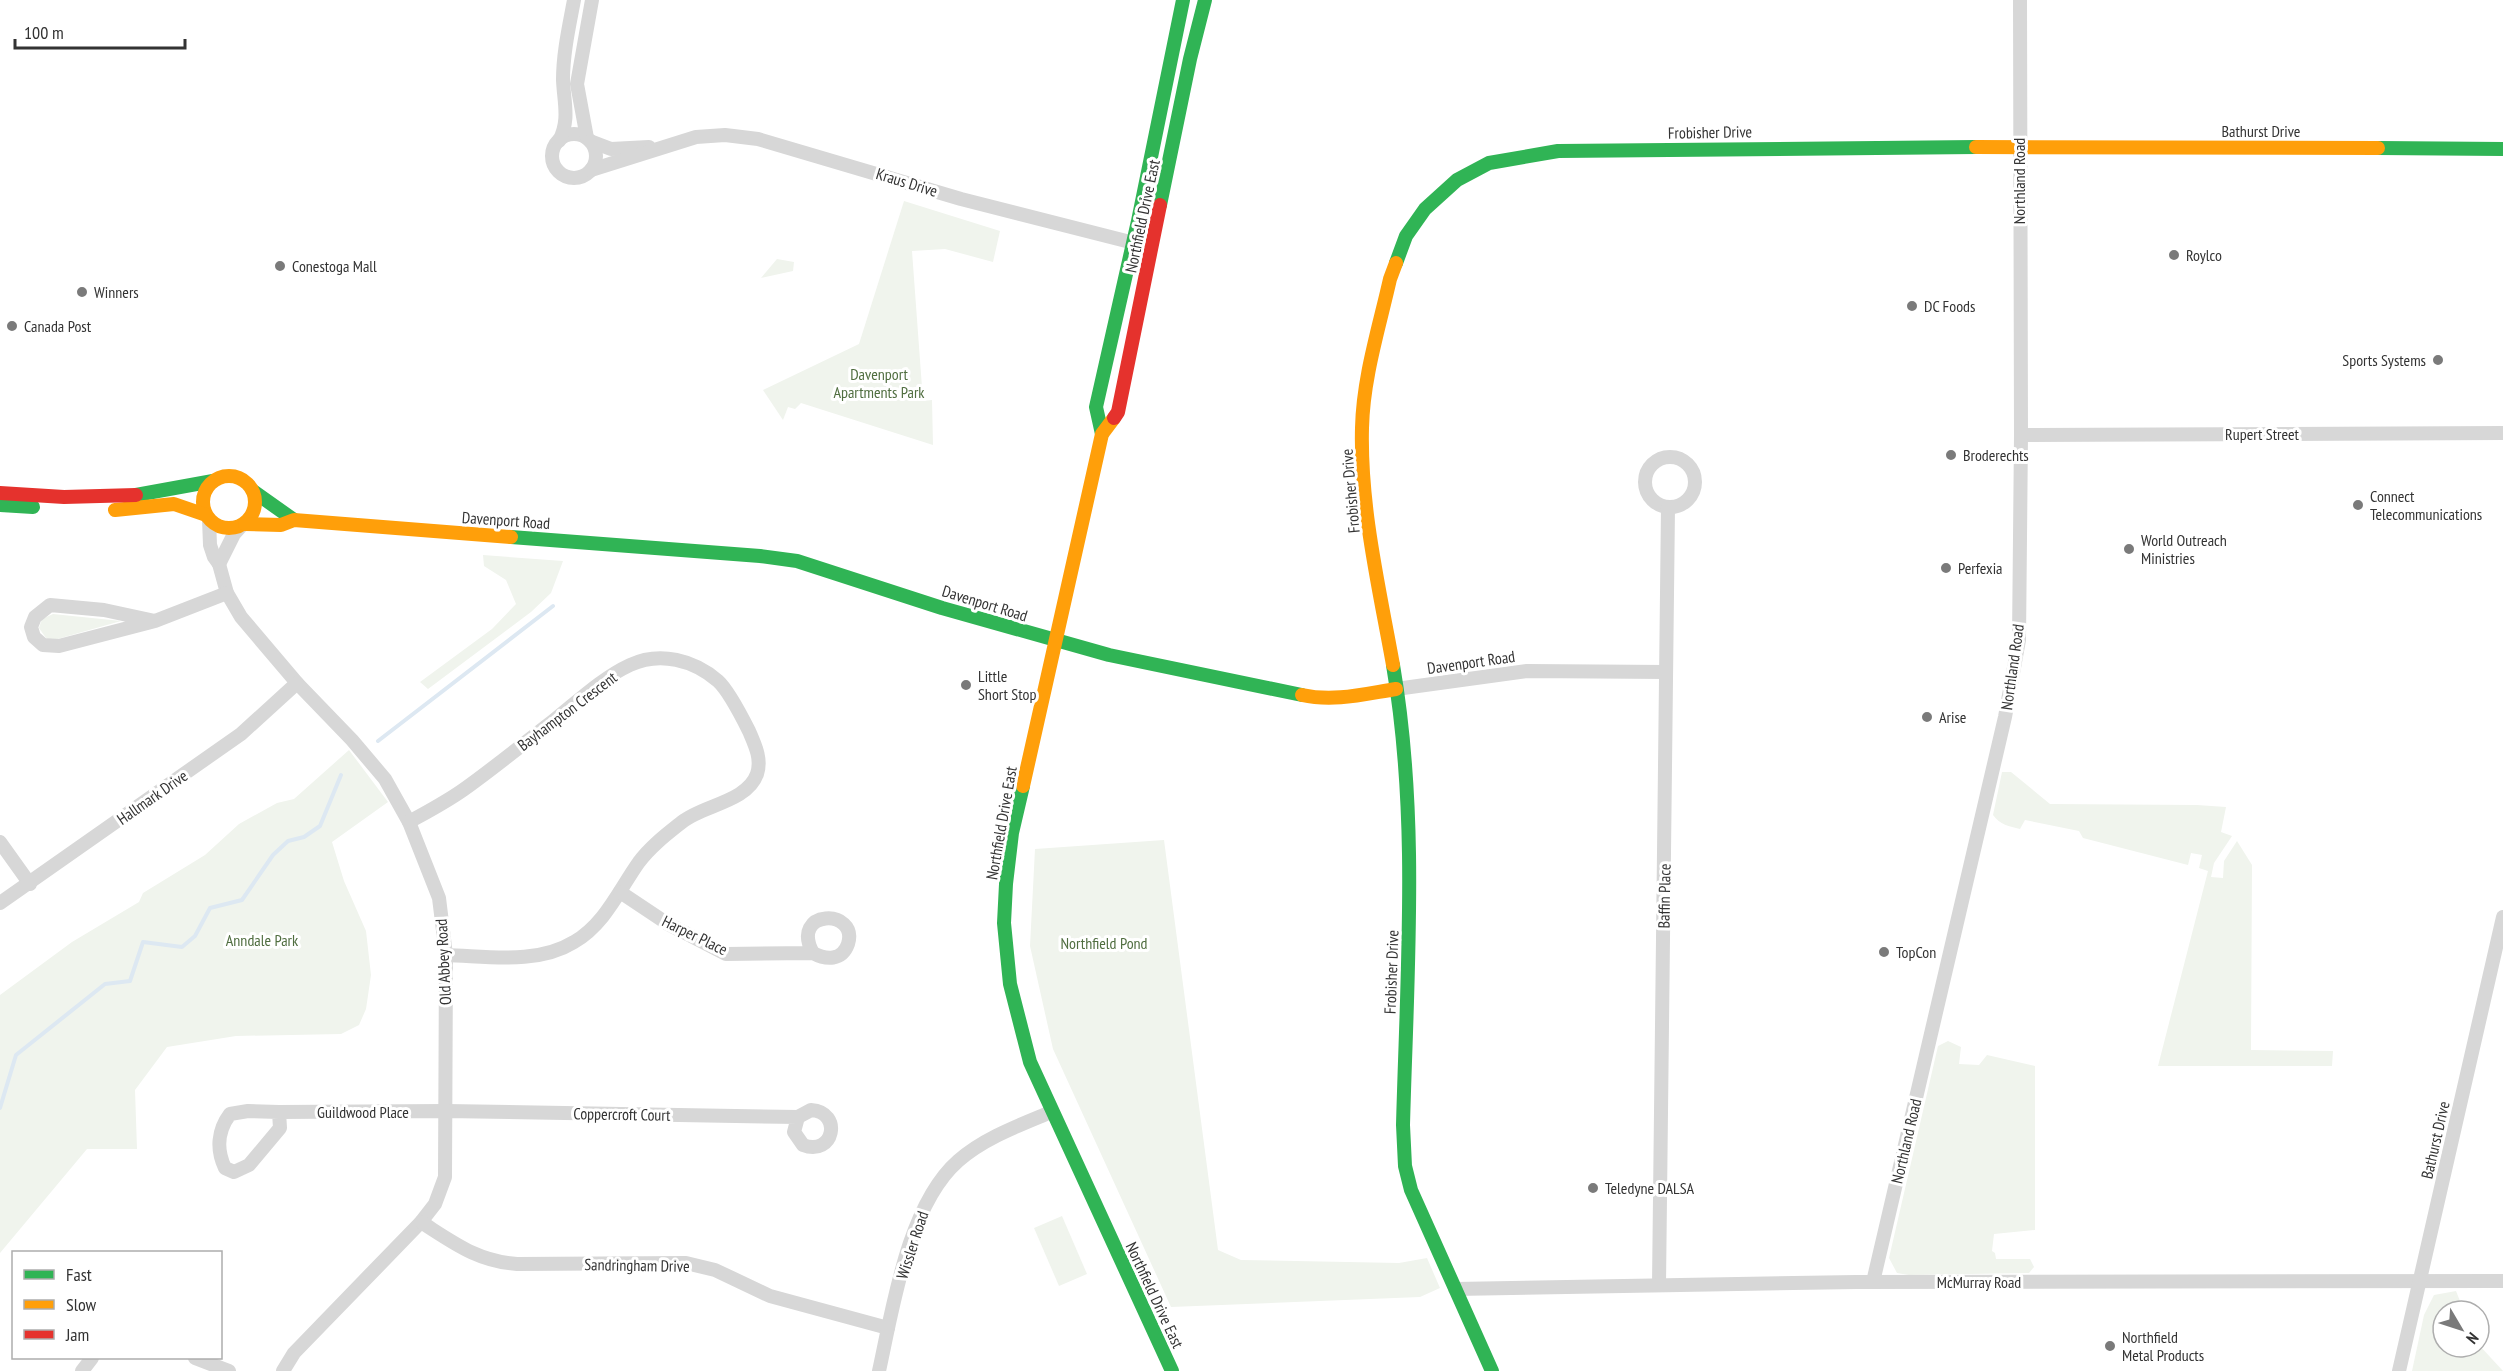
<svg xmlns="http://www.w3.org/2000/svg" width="2503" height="1371" viewBox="0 0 2503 1371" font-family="'PT Sans Narrow',sans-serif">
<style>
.green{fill:#f0f4ed}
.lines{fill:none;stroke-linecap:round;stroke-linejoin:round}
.stream{stroke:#dde8f2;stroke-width:4}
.street{stroke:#d7d7d7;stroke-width:14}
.fast{stroke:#30b455;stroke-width:14}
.slow{stroke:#ff9f0a;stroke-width:14}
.jam{stroke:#e5322d;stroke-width:14}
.poi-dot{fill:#7a7a7a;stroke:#fff;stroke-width:2}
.labels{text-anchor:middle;stroke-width:6;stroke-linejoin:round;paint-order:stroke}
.street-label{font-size:16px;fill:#333;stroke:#fff}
.poi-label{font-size:16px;fill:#333;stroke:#fff;text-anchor:start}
.park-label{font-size:16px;fill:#506e40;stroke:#fff}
</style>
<rect width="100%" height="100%" fill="#fff"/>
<!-- green -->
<g class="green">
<polygon points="904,201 1000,231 993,262 945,249 912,251 923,401 932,400 933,445 801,403 795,409 788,407 783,420 763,390 859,344"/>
<polygon points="777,259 794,262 793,271 761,278"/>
<polygon points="483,555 563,561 551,593 531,612 428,689 420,682 492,629 516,604 506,580 484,566"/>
<polygon points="53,614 121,621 54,640 46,638 39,628 42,619"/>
<polygon points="349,750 388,802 332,842 344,881 366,931 371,975 366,1009 359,1025 341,1034 236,1036 167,1047 135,1090 137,1149 87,1149 0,1253 0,995 72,942 139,902 143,893 205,855 239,824 277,803 294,799"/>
<path d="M2002,772h9l39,32 147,1 29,2 -5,25 11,4 -18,27 -3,14 12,1 1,-17 13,-20 15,24 -1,185 82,1 -1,15h-174l50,-195 -9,-3 3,-13 -11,-2 -3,12 -105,-27 -4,-7 -54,-11 -5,9c-11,-3 -20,-4 -27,-14z"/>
<polygon points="1164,840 1218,1250 1241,1260 1399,1263 1427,1258 1440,1288 1420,1297 1171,1307 1053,1049 1030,946 1035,849"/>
<polygon points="1948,1041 1961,1047 1959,1064 1979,1065 1987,1055 2035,1066 2035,1230 1994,1234 1992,1251 1995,1253 1996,1259 2030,1259 2034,1267 2029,1273 1909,1275 1897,1273 1889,1258 1938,1046"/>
<polygon points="1062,1216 1087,1274 1059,1286 1034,1228"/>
<polygon points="2456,1291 2464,1311 2443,1311 2443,1347 2479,1347 2479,1345 2503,1371 2412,1371 2424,1315 2434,1295"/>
</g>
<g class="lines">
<!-- stream -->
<g class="stream">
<polyline points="378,741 553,606"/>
<polyline points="0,1108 16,1055 105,984 130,981 143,942 182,947 195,936 210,908 242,900 273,855 288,841 304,837 320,826 341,775"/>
</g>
<!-- street -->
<g class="street">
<circle cx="574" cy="156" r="22"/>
<polyline points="587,138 577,84 592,0"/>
<path d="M559,141c11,-21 5,-38 4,-61 0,-27 6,-53 11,-80"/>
<polyline points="590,141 611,149 649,147"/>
<polyline points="591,170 696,137 725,135 758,139 961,199 1142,245"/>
<polyline points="2021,435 2503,433"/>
<circle cx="1670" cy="482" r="25"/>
<polyline points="209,519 210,545 214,557 219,564 227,593 241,617 297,683 352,740 385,779 409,822 439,898 446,955 445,1177 435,1204 421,1222 294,1353 283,1371"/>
<polyline points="219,564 234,534 242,525"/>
<polyline points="155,621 104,610 50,605 35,617 31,627 34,637 43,645 59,646 155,621 227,593"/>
<polyline points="1396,689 1527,671 1666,672"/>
<path d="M409,822c18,-10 37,-20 54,-32 31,-22 60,-46 90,-69 24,-19 49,-43 77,-56 30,-14 64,-5 88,16 11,10 24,36 31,50 6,14 13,28 8,43 -10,28 -54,31 -75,48 -15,12 -31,24 -43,40 -20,28 -34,62 -65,80 -37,23 -87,14 -128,13"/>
<polyline points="0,842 30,884"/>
<path d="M620,892l48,32 58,30 87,-1c13,7 29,8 35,-9 11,-36 -59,-35 -35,9"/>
<polyline points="0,903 241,734 297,683"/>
<path d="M279,1112l-31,-1 -18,3c-12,16 -14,35 -5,54l9,4 15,-7 31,-37 -1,-16 167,-1 352,6 13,-7c32,2 23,47 -8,35l-9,-13 4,-15"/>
<path d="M421,1222c33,21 56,39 96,42l169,-1 29,7 55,26 118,32"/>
<polyline points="1873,1282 2005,717 2019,640 2021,435 2020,0"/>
<polyline points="1659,1285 1668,507"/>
<polyline points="1455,1289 1856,1282 2503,1281"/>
<polyline points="195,1358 229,1371"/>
<polyline points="82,1371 92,1358"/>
<path d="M879,1371c14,-64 29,-166 79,-210 26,-23 62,-36 93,-49"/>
<polyline points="2399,1371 2503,917"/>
</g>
<!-- fast -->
<g class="fast">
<polyline points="2378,148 2503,149"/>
<polyline points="1160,205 1190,59 1205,0"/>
<polyline points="1396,263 1406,236 1425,209 1457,180 1489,163 1558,151 1976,147"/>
<polyline points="1102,434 1096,407 1138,221 1183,0"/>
<polyline points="253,491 294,520"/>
<polyline points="136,495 213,481"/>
<polyline points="0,505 33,507"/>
<polyline points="511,537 760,556 797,561 942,608 1109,655 1302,695"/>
<path d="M1393,665c26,152 14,307 10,460l2,41 6,24 81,181"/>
<polyline points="1023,786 1012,833 1006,884 1004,923 1010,984 1030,1062 1172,1371"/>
</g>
<!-- slow -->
<g class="slow">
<polyline points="1976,147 2378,148"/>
<circle cx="229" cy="502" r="26"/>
<polyline points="115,510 174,504 206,515"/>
<polyline points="245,524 281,525 294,520 511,537"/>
<path d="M1393,665c-14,-78 -33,-158 -31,-237 1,-50 17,-100 28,-149l6,-16"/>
<path d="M1302,695c32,7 62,-1 94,-6"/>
<polyline points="1023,786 1102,434 1114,418"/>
</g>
<!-- jam -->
<g class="jam">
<polyline points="1114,418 1118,412 1160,205"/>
<polyline points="0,493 64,497 136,495"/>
</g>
</g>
<!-- markers -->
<g class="poi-dot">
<circle cx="2174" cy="255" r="6"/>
<circle cx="280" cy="266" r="6"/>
<circle cx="82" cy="292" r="6"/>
<circle cx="1912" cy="306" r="6"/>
<circle cx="12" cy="326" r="6"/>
<circle cx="2438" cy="360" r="6"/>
<circle cx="1951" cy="455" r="6"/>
<circle cx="2358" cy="505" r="6"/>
<circle cx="2129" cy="549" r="6"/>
<circle cx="1946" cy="568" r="6"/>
<circle cx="966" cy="685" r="6"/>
<circle cx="1927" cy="717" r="6"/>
<circle cx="1884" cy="952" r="6"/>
<circle cx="1593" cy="1188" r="6"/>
<circle cx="2110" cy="1346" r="6"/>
</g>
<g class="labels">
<!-- street labels -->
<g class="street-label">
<text x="2261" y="137">Bathurst Drive</text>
<text transform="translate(1710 132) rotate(-1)" y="6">Frobisher Drive</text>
<text transform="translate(2019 181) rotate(-90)" y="6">Northland Road</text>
<text transform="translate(907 182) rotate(17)" y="6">Kraus Drive</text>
<text transform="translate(1142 216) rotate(-78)" y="6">Northfield Drive East</text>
<text x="2262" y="440">Rupert Street</text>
<text transform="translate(1350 491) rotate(-95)" y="6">Frobisher Drive</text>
<text transform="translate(506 520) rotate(4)" y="6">Davenport Road</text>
<text transform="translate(985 603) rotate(17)" y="6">Davenport Road</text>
<text transform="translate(1471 662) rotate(-8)" y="6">Davenport Road</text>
<text transform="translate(2012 667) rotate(-82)" y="6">Northland Road</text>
<text transform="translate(567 711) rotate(-37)" y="6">Bayhampton Crescent</text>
<text transform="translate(152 797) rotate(-35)" y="6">Hallmark Drive</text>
<text transform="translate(1001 823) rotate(-80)" y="6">Northfield Drive East</text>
<text transform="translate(1664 896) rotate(-89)" y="6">Baffin Place</text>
<text transform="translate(695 935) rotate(26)" y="6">Harper Place</text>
<text transform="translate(443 962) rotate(-93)" y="6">Old Abbey Road</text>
<text transform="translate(1391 972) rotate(-88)" y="6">Frobisher Drive</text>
<text x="363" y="1118">Guildwood Place</text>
<text transform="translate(622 1114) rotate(1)" y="6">Coppercroft Court</text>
<text transform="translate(2435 1140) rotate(-77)" y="6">Bathurst Drive</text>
<text transform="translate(1906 1141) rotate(-77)" y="6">Northland Road</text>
<text transform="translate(912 1245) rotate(-72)" y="6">Wissler Road</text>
<text transform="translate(637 1265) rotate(1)" y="6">Sandringham Drive</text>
<text x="1979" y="1288">McMurray Road</text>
<text transform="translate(1155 1295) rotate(65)" y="6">Northfield Drive East</text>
</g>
<!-- poi labels -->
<g class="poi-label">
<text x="2186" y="261">Roylco</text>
<text x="292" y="272">Conestoga Mall</text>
<text x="94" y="298">Winners</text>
<text x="1924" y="312">DC Foods</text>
<text x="24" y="332">Canada Post</text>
<text x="2426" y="366" text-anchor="end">Sports Systems</text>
<text x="1963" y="461">Broderechts</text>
<text x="2370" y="502">Connect<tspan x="2370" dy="18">Telecommunications</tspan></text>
<text x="2141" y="546">World Outreach<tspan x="2141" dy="18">Ministries</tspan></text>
<text x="1958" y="574">Perfexia</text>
<text x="978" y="682">Little<tspan x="978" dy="18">Short Stop</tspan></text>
<text x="1939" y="723">Arise</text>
<text x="1896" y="958">TopCon</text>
<text x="1605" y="1194">Teledyne DALSA</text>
<text x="2122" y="1343">Northfield<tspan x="2122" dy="18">Metal Products</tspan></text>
</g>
<!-- park labels -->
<g class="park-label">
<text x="879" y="380">Davenport<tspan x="879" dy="18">Apartments Park</tspan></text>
<text x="262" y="946">Anndale Park</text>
<text x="1104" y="949">Northfield Pond</text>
</g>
</g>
<!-- legend -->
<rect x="12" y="1251" width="210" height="108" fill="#ffffff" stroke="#adadad" stroke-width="1.5"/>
<rect x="24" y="1270" width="30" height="9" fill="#30b455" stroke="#adadad" stroke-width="1.5"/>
<text x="66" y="1281" font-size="18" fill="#333333">Fast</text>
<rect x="24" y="1300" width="30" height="9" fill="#ff9f0a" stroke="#adadad" stroke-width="1.5"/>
<text x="66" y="1311" font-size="18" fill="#333333">Slow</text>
<rect x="24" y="1330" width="30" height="9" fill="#e5322d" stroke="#adadad" stroke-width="1.5"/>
<text x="66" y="1341" font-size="18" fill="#333333">Jam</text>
<!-- north arrow -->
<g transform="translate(2461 1329) rotate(129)"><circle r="28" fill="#ffffff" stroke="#adadad" stroke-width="1.5"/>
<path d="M0-4.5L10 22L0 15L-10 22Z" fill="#7a7a7a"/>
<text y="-9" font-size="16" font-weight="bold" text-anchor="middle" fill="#333333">N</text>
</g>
<!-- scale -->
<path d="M15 39v9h170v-9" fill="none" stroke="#333333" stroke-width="3"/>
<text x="24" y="39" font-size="18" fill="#333333" stroke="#ffffff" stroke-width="4.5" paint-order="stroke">100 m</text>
</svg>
